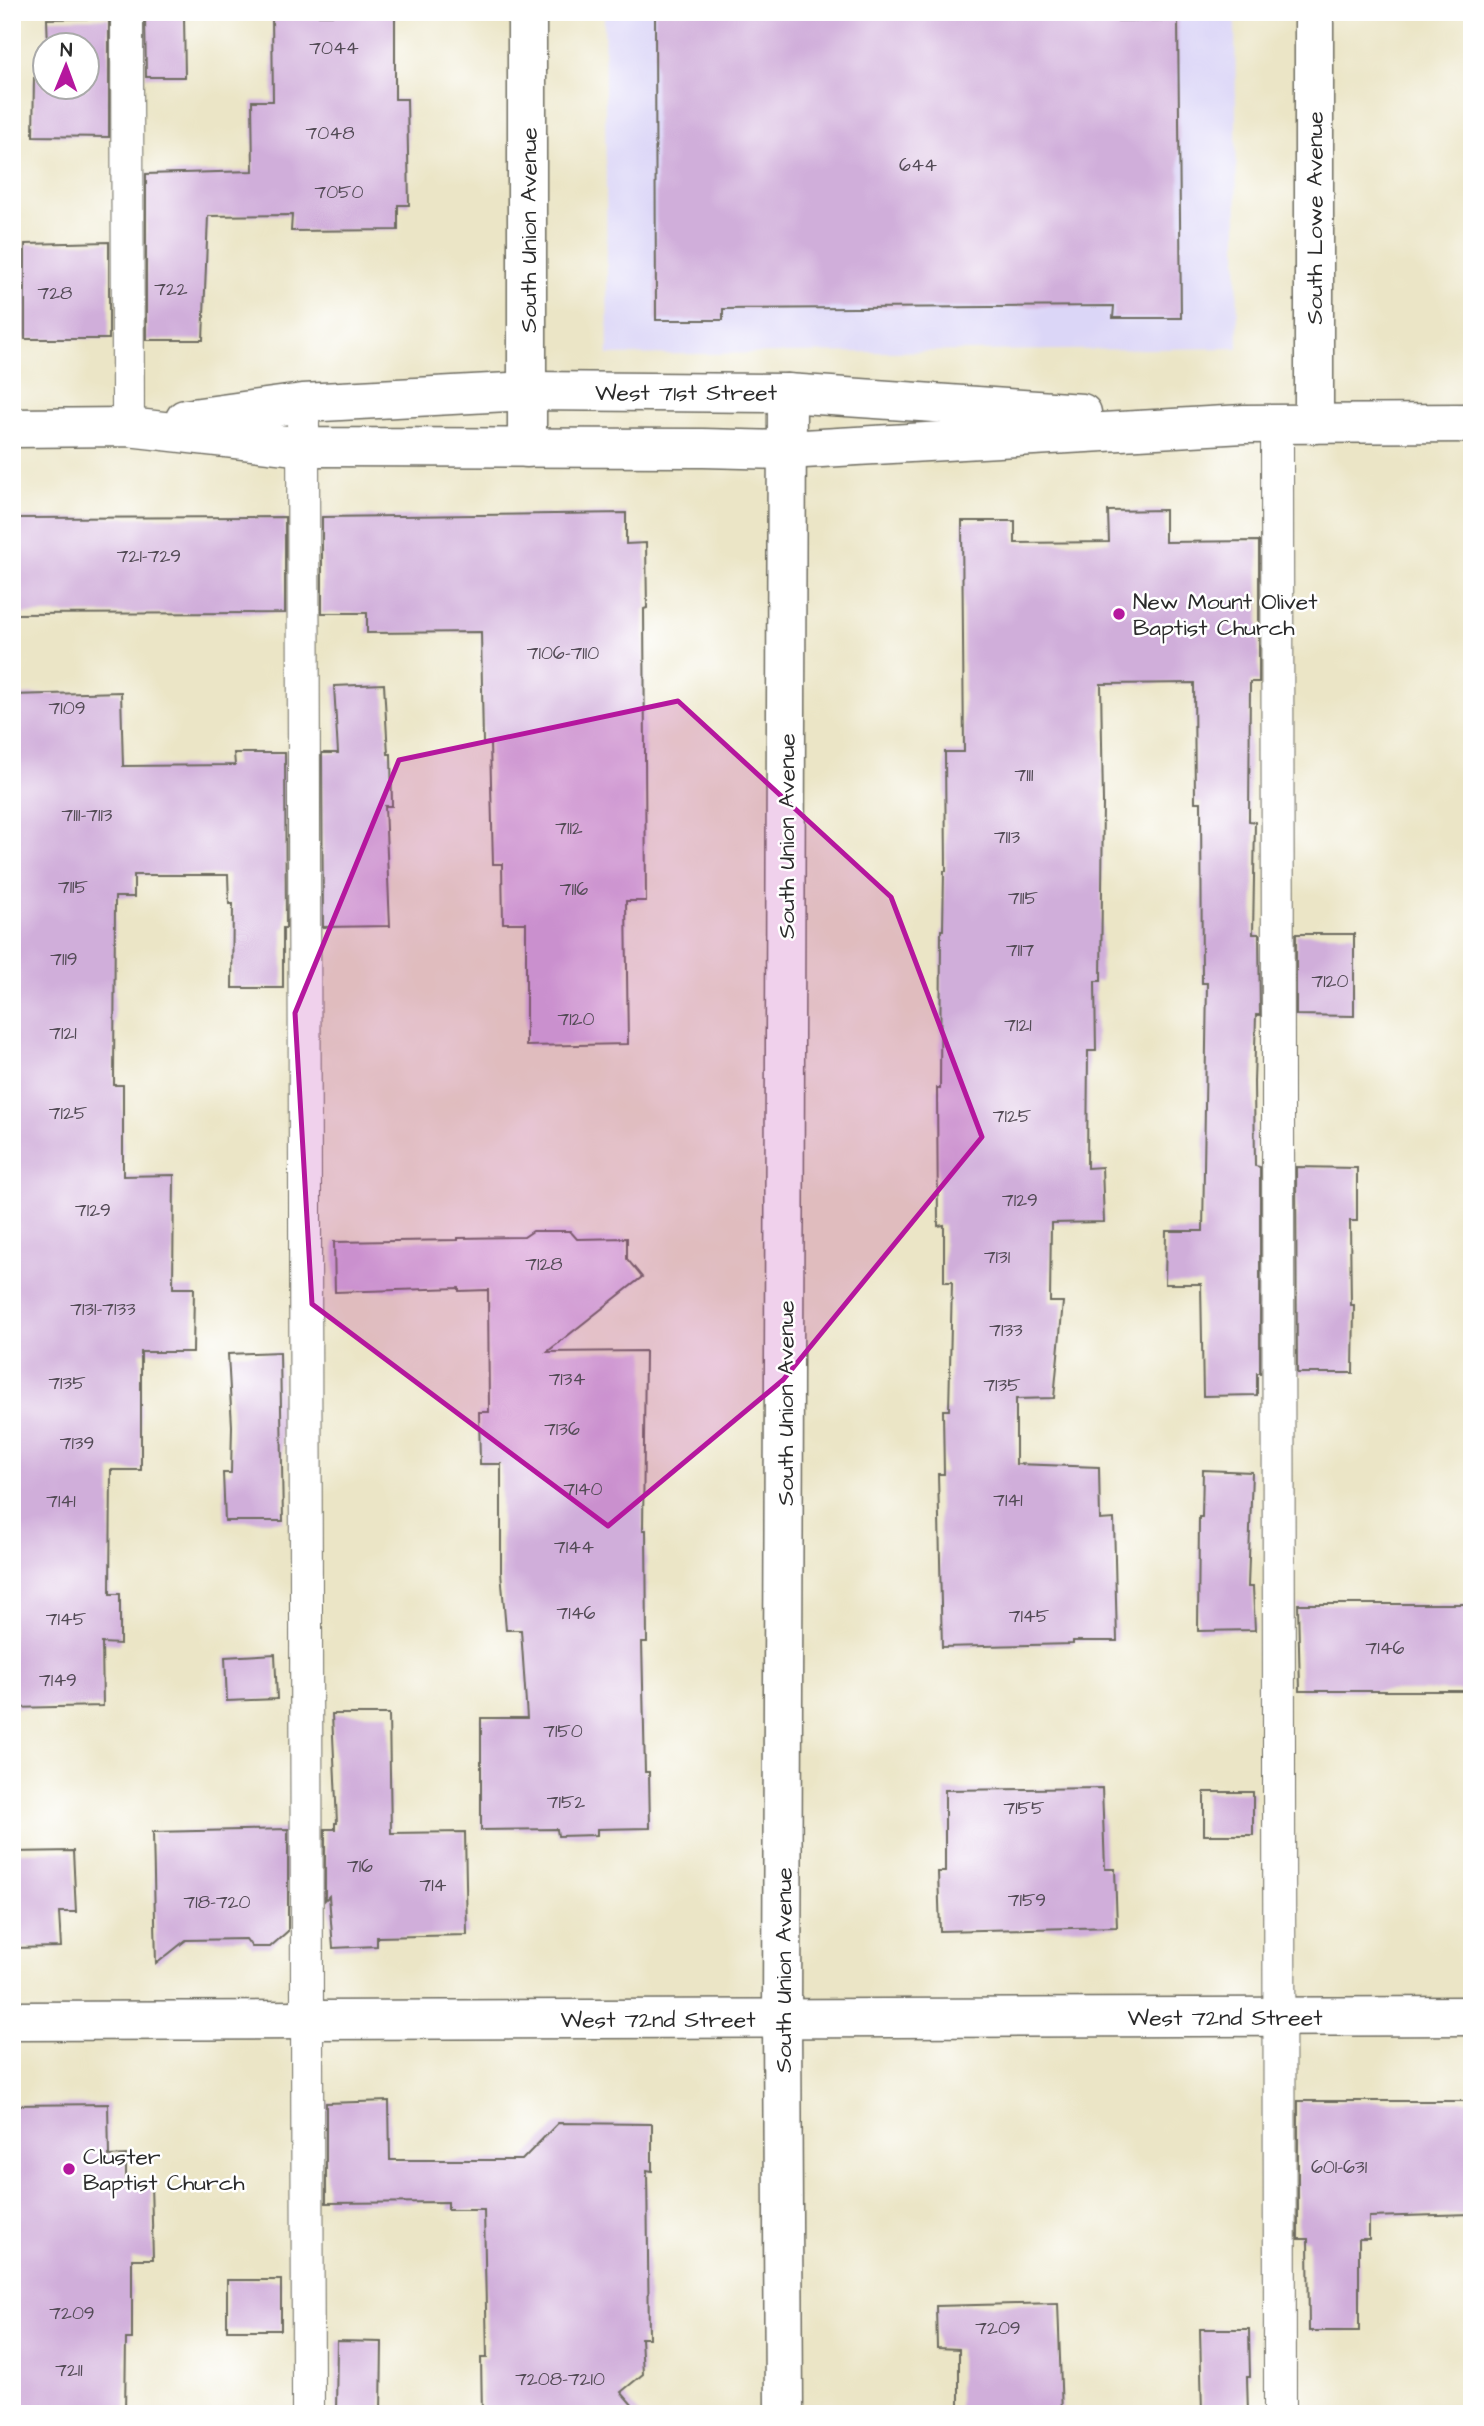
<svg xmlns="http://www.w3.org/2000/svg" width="1484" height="2426" viewBox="0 0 1484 2426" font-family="'Architects Daughter',sans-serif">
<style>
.built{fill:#dbd6f7}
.building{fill:#d0aeda}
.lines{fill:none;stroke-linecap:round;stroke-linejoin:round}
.lane-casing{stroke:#6e6c61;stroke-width:34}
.street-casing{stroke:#6e6c61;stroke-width:41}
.secondary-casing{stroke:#6e6c61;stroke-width:41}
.lane{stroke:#fff;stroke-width:32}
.street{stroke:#fff;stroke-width:38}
.secondary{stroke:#fff;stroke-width:38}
.marked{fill:#b5179e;fill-opacity:0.2;stroke:#b5179e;stroke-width:5;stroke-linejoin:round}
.poi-dot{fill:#b5179e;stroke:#fff;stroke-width:2.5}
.labels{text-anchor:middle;stroke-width:5;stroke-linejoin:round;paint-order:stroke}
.number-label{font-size:19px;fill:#544c57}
.street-label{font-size:23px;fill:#2b2b2b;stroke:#fff}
.poi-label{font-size:23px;fill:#2b2b2b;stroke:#fff;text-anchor:start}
</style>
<rect width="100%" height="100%" fill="#fff"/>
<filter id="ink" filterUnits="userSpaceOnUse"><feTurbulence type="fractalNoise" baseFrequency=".0143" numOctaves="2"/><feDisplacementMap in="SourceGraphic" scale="14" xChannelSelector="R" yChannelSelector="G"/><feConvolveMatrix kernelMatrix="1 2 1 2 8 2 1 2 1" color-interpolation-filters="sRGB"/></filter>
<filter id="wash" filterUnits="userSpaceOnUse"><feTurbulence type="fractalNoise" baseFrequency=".00686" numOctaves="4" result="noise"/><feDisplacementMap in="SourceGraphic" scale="28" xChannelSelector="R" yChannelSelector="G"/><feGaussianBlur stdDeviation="1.57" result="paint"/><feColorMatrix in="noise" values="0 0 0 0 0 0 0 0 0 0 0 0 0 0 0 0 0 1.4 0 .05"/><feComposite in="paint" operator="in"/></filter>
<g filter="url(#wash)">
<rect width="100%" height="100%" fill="#ebe5c6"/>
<!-- built -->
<polygon class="built" points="604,12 1235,12 1238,348 608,355"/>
<g id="blocks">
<!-- building -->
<g class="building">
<polygon points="655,12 1084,12 1084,21 1178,20 1181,318 1113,318 1114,306 723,309 723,320 656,320"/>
<polygon points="272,15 395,15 395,99 407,99 409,205 398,205 398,230 291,231 292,215 208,216 203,340 146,340 146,174 253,171 252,101 273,101"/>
<polygon points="184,16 185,77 146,77 145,17"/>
<polygon points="109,18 109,137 33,136 34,78 46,78 46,88 88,88 88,46 48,46 47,19"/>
<polygon points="109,242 109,339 25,339 25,244"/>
<polygon points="1165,510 1165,542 1259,541 1259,682 1250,682 1249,821 1255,822 1253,934 1259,934 1260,1015 1256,1015 1254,1082 1255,1166 1260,1167 1260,1373 1257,1373 1257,1395 1203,1396 1201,1284 1165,1284 1166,1231 1203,1231 1207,983 1202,983 1201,802 1195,802 1194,683 1101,684 1103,802 1101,981 1095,981 1096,1051 1088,1051 1087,1168 1102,1167 1104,1222 1051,1223 1050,1302 1063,1302 1054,1398 1016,1399 1016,1464 1099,1467 1100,1520 1114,1519 1117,1641 1073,1641 1073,1644 942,1647 938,1474 944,1474 943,1410 949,1410 952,1282 944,1282 944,1225 938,1226 937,1088 940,1088 941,930 943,930 944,871 946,871 945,752 964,752 962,521 1015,521 1015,543 1109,542 1108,511"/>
<polygon points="626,513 626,544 646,543 647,608 644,609 646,901 626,901 628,1044 526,1046 526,923 503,923 502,864 493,864 490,743 483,743 481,632 367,633 367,613 322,613 322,517"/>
<polygon points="285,517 285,613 12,614 12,518"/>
<polygon points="384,684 388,754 391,754 392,806 385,806 390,926 323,927 322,753 338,753 334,686"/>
<polygon points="121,692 123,766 235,765 234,753 285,753 286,928 283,928 283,988 232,988 233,904 229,904 228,875 134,875 134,897 115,897 114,1085 123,1085 123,1176 174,1175 173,1288 194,1288 193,1352 141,1352 141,1470 111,1470 110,1594 120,1594 120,1644 102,1643 103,1706 12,1708 12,695"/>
<polygon points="1296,934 1354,934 1354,1016 1296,1015"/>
<polygon points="1296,1167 1357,1168 1357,1221 1350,1221 1351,1305 1354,1305 1353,1373 1297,1373"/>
<polygon points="533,1231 570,1231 577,1239 627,1238 627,1259 642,1277 547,1352 645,1351 643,1530 646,1530 647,1642 642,1642 645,1772 649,1772 650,1828 597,1829 597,1835 558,1836 557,1829 481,1830 481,1718 527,1718 521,1630 506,1630 501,1572 501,1464 480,1464 479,1412 489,1412 488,1290 459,1291 459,1288 335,1292 334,1242 458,1240 458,1238 524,1237"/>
<polygon points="280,1352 283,1521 225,1521 223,1473 231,1473 232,1426 228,1354"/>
<polygon points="1203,1470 1252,1472 1248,1587 1253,1587 1255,1630 1198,1631 1199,1517 1202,1517"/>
<polygon points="1298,1604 1472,1604 1472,1691 1300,1691"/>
<polygon points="275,1654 277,1699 227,1701 225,1657"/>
<polygon points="332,1714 389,1714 391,1833 465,1832 467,1935 377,1937 377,1946 333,1948 329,1896 325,1900 325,1829 335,1829 335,1823 337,1823"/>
<polygon points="1102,1788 1105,1869 1115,1869 1117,1927 940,1931 938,1872 945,1872 945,1790"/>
<rect x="1204" y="1792" width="49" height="43"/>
<polygon points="288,1829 288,1931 270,1947 252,1947 246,1939 186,1940 156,1964 153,1832"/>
<polygon points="73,1851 76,1912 59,1912 61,1947 12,1948 12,1852"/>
<polygon points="389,2101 390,2160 522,2160 558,2123 652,2124 652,2171 647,2170 649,2338 641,2338 643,2374 621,2392 640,2414 482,2414 481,2358 487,2358 484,2210 448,2210 448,2202 326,2203 326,2103"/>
<polygon points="1298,2101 1472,2101 1472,2214 1369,2217 1369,2239 1359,2239 1359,2331 1309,2331 1308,2239 1298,2239"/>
<polygon points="108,2104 109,2156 126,2155 126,2184 151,2183 153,2259 132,2259 132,2339 126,2339 125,2414 12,2414 12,2105"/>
<rect x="227" y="2280" width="54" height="50"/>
<polygon points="1058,2303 1062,2414 959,2414 959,2349 937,2348 936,2306"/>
<polygon points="1200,2329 1249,2329 1250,2377 1247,2377 1248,2414 1202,2414"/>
<polygon points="337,2341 382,2342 381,2414 336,2414"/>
</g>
</g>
</g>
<g filter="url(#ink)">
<use href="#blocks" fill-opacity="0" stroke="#6e6c61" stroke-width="2"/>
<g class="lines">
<defs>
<g id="lane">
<polyline points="127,12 128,427"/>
<polyline points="303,403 308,2414"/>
<polyline points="1277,424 1280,2414"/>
</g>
<g id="street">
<polyline points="527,12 527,448"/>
<polyline points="1314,424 1314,12"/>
<polyline points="12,2021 1472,2016"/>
<polyline points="784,2414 782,2019 787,393"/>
</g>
<g id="secondary">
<polyline points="185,419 303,403 528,391 787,393 1082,413"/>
<polyline points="12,428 128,427 304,447 703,448 786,450 1244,424 1472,423"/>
</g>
</defs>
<!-- lane casing -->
<use href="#lane" class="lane-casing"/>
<!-- street casing -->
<use href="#street" class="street-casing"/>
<!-- secondary casing -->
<use href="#secondary" class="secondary-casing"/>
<!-- lane -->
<use href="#lane" class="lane"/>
<!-- street -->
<use href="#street" class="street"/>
<!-- secondary -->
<use href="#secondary" class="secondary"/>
</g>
</g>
<!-- marked area -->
<path class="marked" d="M678,701l213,196 91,240 -199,243 -175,146 -296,-222 -17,-291 104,-253z"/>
<!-- markers -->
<g class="poi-dot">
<circle cx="1119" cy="614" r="7"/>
<circle cx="69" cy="2169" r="7"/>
</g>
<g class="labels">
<!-- number labels -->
<g class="number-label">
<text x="334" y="54">7044</text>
<text x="330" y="139">7048</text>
<text x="918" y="171">644</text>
<text x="339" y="198">7050</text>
<text x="171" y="295">722</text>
<text x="55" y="299">728</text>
<text x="149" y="562">721-729</text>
<text x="563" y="659">7106-7110</text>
<text x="67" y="714">7109</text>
<text x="1024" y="781">7111</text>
<text x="87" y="821">7111-7113</text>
<text x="569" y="834">7112</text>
<text x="1007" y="843">7113</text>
<text x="73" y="893">7115</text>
<text x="574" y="895">7116</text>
<text x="1023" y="904">7115</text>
<text x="1020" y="956">7117</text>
<text x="64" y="965">7119</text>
<text x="1330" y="987">7120</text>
<text x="576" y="1025">7120</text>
<text x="1018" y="1031">7121</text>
<text x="63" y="1039">7121</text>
<text x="68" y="1119">7125</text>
<text x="1012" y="1122">7125</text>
<text x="1020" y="1206">7129</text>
<text x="93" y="1216">7129</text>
<text x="997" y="1263">7131</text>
<text x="544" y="1270">7128</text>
<text x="103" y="1315">7131-7133</text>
<text x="1006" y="1336">7133</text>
<text x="567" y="1385">7134</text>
<text x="67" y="1389">7135</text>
<text x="1002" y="1391">7135</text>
<text x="562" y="1435">7136</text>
<text x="77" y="1449">7139</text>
<text x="583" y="1495">7140</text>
<text x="1008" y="1506">7141</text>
<text x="61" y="1507">7141</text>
<text x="574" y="1553">7144</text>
<text x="576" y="1619">7146</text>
<text x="1029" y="1622">7145</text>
<text x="66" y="1625">7145</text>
<text x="1385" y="1654">7146</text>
<text x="58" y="1686">7149</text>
<text x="563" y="1737">7150</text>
<text x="566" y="1808">7152</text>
<text x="1024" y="1814">7155</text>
<text x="360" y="1872">716</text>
<text x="433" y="1891">714</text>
<text x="1027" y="1906">7159</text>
<text x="217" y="1908">718-720</text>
<text x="1339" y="2173">601-631</text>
<text x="72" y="2319">7209</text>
<text x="998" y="2334">7209</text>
<text x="69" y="2376">7211</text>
<text x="560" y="2385">7208-7210</text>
</g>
<!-- street labels -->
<g class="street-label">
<text transform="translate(1314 218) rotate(-90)" y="8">South Lowe Avenue</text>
<text transform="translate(528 230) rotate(-90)" y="8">South Union Avenue</text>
<text x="686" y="400">West 71st Street</text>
<text transform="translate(786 836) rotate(-90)" y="8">South Union Avenue</text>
<text transform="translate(785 1403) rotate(-90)" y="8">South Union Avenue</text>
<text transform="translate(783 1970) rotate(-90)" y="8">South Union Avenue</text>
<text x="1225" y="2025">West 72nd Street</text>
<text x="658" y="2027">West 72nd Street</text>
</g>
<!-- poi labels -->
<g class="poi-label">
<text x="1133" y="609">New Mount Olivet<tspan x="1133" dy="26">Baptist Church</tspan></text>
<text x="83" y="2164">Cluster<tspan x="83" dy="26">Baptist Church</tspan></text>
</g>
</g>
<!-- margin -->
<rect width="1484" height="2426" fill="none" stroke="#fff" stroke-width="42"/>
<!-- north arrow -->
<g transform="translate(66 66) rotate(1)"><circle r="33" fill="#ffffff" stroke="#aaaaaa" stroke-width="2"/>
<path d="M0-5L12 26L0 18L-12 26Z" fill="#b5179e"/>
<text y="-10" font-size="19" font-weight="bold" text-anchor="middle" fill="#2b2b2b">N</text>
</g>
</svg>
